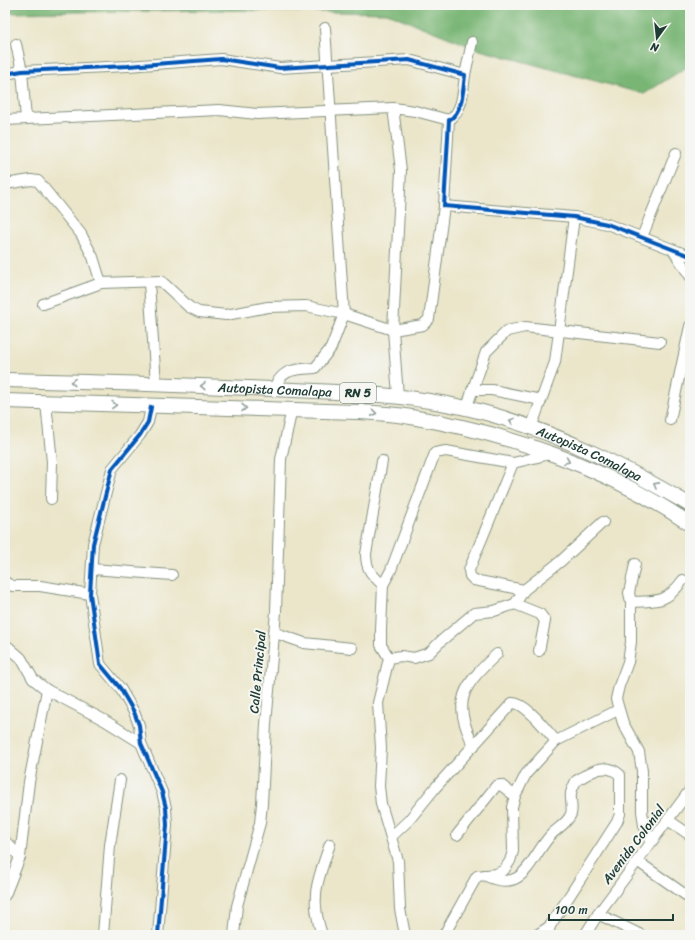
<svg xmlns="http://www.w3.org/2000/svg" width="695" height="940" viewBox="0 0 695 940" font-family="Sriracha,sans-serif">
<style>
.forest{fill:#79b675;stroke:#4c7a54}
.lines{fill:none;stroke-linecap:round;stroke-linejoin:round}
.minor-casing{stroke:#85927f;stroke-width:12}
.highway-casing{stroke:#85927f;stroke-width:16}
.minor{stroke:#fff;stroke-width:10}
.highway{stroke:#fff;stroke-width:14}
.cycleway-casing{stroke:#f6f6f2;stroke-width:6}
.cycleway{stroke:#0057b8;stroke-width:4}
.oneway{stroke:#8f9e9a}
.labels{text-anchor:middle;stroke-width:4;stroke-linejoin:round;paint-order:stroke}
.shield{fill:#f6f6f2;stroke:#60746d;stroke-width:1}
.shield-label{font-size:12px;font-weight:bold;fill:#1f3d34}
.street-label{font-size:13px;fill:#1f3d34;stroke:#f6f6f2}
</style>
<rect width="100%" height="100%" fill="#f6f6f2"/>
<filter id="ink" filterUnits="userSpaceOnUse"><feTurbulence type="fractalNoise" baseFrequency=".025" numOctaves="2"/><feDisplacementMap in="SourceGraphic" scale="8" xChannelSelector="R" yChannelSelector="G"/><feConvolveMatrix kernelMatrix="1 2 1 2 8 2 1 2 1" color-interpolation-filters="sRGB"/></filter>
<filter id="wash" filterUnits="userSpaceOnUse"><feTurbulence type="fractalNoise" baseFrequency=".012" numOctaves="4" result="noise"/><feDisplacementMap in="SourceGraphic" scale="16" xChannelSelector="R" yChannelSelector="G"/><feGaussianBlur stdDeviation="0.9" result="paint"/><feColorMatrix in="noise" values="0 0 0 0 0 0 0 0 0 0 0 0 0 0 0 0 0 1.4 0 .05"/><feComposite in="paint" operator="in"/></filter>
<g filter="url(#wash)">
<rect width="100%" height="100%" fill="#ebe6ca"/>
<!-- forest -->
<polygon class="forest" points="5,5 690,5 690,65 644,94 480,50 387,13 220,10 5,13"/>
</g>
<g filter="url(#ink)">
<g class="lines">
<defs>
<g id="minor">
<polyline points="16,44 22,71 26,119"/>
<path d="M5,74l17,-3 106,-5 93,-7 59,9 129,-8 56,15c-2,15 -2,37 -16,45l-5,86 130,11 33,7 83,32"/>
<polyline points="465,75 472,42"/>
<polyline points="393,108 401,170 393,330 398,396"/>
<polyline points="5,120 219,110 257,114 393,108 415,111 449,120"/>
<polyline points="5,184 31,180 38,181 81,234 93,257 101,283"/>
<polyline points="642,237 676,153"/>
<polyline points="673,250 690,276"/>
<polyline points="149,283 156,384"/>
<polyline points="43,304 101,283 161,281 189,307 199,312 226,315 268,307 306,306 344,314 393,330 423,325 429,319 444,206"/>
<path d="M273,389c11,-21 19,-19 42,-21l16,-20 13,-34 -19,-286"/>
<polyline points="472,390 492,390 541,400"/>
<polyline points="46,403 52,462 51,499"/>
<polyline points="151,407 148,422 140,435 112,469 93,544 90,594 100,664 120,688 134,712 139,725 141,743 162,792 166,808 167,825 158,935"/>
<polyline points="466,409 486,352 507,331 525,327 660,342"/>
<polyline points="670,420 690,326"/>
<polyline points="531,428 555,362 574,217"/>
<path d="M382,461l-16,93c0,16 6,21 17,31"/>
<polyline points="635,564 629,593 631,602 631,642 628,662 619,686 616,699 623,723 639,752 642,771 642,811 644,826 652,841"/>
<polyline points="92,569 172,575"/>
<polyline points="5,582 12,586 40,586 90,594"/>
<polyline points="524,590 474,580 470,576 469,570 513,463 550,454"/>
<path d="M631,602c28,-1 35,1 52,-22"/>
<polyline points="515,604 540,614 545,621 539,651"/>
<polyline points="273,632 304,643 352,648"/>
<polyline points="5,644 21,658 33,679 47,690 104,720 141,743"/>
<polyline points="389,658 381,645 381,629 383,585 391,570 435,453 446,451 513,463"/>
<path d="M474,746c-23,-46 -11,-60 23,-92"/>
<polyline points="668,820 690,835"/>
<polyline points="457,835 496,786 501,785 515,796"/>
<path d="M392,836l17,-16 26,-32 77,-85c14,-1 35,28 44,38"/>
<polyline points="5,841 20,857"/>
<polyline points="637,861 690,898"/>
<path d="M484,875c40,20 45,-15 66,-39 7,-8 17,-12 21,-22 2,-7 -1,-14 0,-21 1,-4 3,-8 5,-12 14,-9 29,-20 44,-6v39l-3,8 -67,104 -2,9"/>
<polyline points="5,895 20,857 29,782 47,690"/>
<polyline points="598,914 641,935"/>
<polyline points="103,935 110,845 120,780"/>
<polyline points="234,935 237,906 260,823 262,804 266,724 276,612 281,459 292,409"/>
<path d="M322,935c-13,-39 -4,-55 8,-91"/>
<polyline points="405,935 400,909 398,861 381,804 379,786 381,748 378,703 389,658 401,656 414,658 429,653 441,641 474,613 494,611 515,604 524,590 561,561 603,522"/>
<polyline points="444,935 477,876 496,874 504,870 510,861 513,851 512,807 515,796 526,774 556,741 618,710"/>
<polyline points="537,935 550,926"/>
<polyline points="585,935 598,914 690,790"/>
</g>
<g id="highway">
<path id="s1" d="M5,380c89,2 178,5 266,9 75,3 150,5 222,26 70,20 134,53 197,90"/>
<path d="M5,401l352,11c18,1 37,2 54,5 98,16 197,51 279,107"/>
</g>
</defs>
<!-- minor casing -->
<use href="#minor" class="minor-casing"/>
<!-- highway casing -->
<use href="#highway" class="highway-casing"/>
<!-- minor -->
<use href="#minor" class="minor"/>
<!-- highway -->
<use href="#highway" class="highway"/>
<defs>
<g id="cycleway">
<path d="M5,74l17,-3 106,-5 93,-7 59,9 129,-8 56,15c-2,15 -2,37 -16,45l-5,86 130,11 33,7 83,32"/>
<polyline points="151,407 148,422 140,435 112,469 93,544 90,594 100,664 120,688 134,712 139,725 141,743 162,792 166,808 167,825 158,935"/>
</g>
</defs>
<!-- cycleway casing -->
<use href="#cycleway" class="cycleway-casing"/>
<!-- cycleway -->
<use href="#cycleway" class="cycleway"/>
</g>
<!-- one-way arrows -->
<defs><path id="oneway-chevron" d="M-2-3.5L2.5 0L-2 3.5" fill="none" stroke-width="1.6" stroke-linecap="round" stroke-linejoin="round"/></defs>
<g class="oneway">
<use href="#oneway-chevron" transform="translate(73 382) rotate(-178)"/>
<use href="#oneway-chevron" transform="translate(203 386) rotate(-178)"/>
<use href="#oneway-chevron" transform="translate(114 405) rotate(2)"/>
<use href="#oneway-chevron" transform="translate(244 408) rotate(1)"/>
<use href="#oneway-chevron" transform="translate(374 413) rotate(6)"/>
<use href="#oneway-chevron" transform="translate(512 421) rotate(-161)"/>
<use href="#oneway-chevron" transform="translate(567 461) rotate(22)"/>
<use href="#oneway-chevron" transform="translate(656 485) rotate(-151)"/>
</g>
</g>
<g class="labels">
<!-- shield labels -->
<rect class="shield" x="340" y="383" width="36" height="20" rx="3"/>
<g class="shield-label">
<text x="358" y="397">RN 5</text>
</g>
<!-- street labels -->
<g class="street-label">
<text dy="5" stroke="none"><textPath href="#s1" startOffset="270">Autopista Comalapa</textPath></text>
<text dy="5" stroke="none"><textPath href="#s1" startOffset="594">Autopista Comalapa</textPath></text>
<text transform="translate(257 672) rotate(-85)" y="5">Calle Principal</text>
<text transform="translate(633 844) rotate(-53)" y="5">Avenida Colonial</text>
</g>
</g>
<!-- margin -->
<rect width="695" height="940" fill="none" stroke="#f6f6f2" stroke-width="20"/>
<!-- north arrow -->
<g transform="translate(657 38) rotate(195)" stroke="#f6f6f2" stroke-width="3" paint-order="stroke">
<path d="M0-3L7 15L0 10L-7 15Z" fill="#1f3d34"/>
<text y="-6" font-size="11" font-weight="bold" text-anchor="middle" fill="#1f3d34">N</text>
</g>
<!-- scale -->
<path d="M549 914v6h124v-6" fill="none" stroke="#1f3d34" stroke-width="2"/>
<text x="555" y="914" font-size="12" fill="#1f3d34" stroke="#f6f6f2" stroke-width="3" paint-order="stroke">100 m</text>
</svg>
